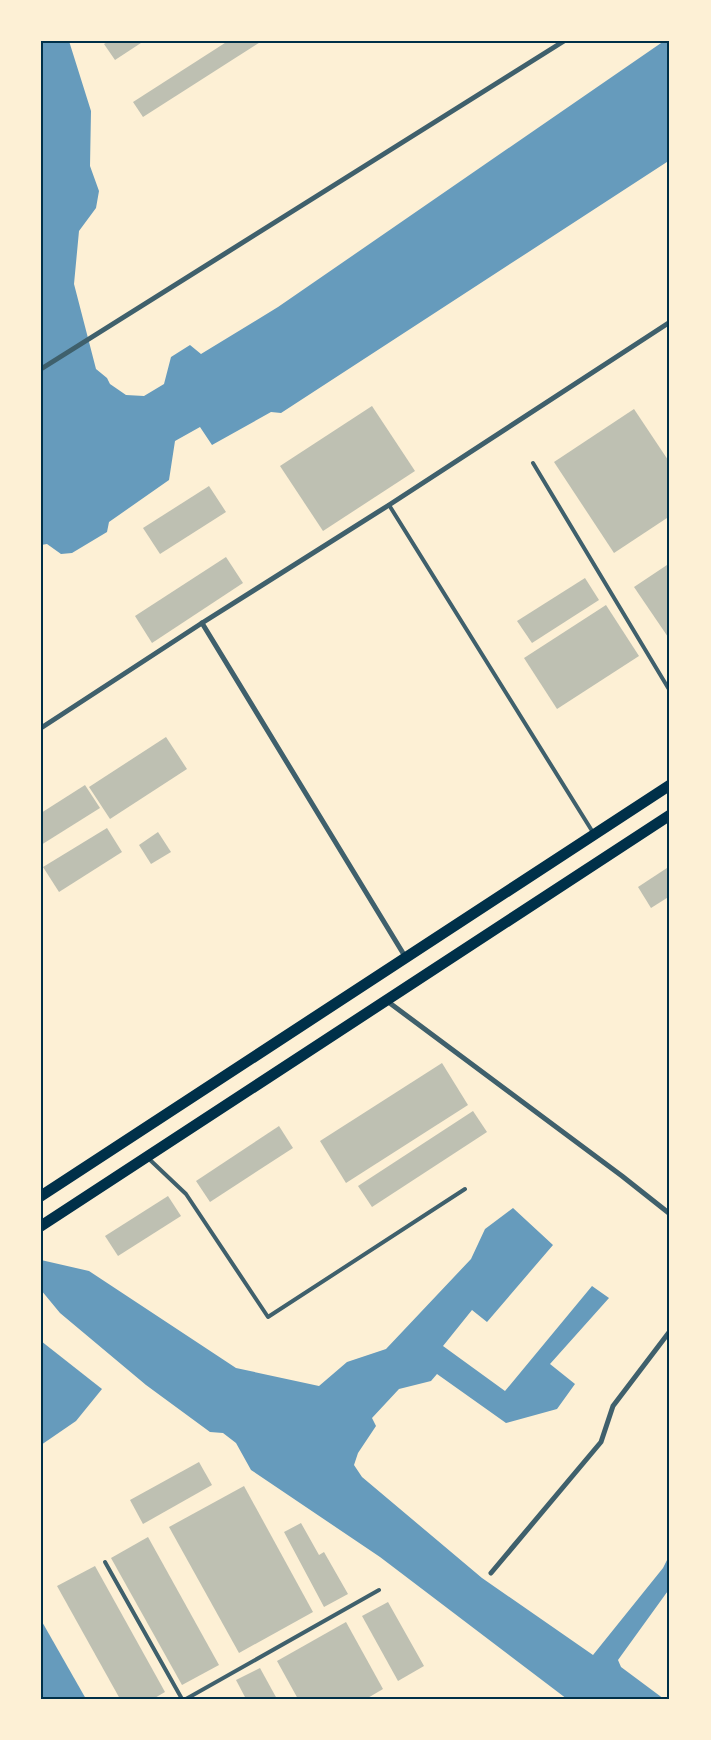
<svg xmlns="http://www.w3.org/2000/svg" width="711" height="1740" viewBox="0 0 711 1740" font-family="Montserrat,sans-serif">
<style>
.water{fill:#669bbc}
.building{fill:#bec0b2}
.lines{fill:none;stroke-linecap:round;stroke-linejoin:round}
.service{stroke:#3f606c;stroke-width:4}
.minor{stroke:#3f606c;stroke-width:5}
.primary{stroke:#003049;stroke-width:11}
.neatline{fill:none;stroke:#003049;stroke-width:2}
</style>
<rect width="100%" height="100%" fill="#fdf0d5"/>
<!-- water -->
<g class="water">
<polygon points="41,41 69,41 91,111 90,166 99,191 96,208 79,231 74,284 96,369 107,378 110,384 126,395 144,396 164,384 171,357 190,345 201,354 278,307 664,41 670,41 670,160 281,413 271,412 212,445 200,427 175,441 169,480 109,522 107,532 72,553 61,554 47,544 41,545"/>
<polygon points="513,1208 553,1245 487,1322 472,1310 443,1346 505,1391 592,1286 609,1298 550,1364 575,1384 557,1409 506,1423 437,1374 431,1381 399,1389 372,1418 376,1426 358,1453 354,1465 362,1477 482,1578 593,1655 663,1568 670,1554 670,1588 618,1660 621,1667 664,1699 567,1699 380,1557 251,1470 236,1443 223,1433 210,1432 146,1385 60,1313 41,1290 41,1260 89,1271 236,1368 319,1386 347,1362 386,1349 471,1259 485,1229"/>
<polygon points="41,1341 102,1389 76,1421 41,1445"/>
<polygon points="41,1620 86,1699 44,1699 41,1695"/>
</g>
<!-- building -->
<g class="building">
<polygon points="109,41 144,41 115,60 104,44"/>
<polygon points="228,41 262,41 143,117 133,102"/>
<polygon points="372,406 415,471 323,531 280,466"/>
<polygon points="634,409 670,463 670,516 614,553 554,462"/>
<polygon points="209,486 226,512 160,554 143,528"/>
<polygon points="226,557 243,583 152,643 135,616"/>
<polygon points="670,563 670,636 668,637 634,587"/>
<polygon points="585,578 599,600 532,643 517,621"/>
<polygon points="606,605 639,656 557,709 524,658"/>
<polygon points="166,737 187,769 110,819 89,787"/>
<polygon points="85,785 100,808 41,845 41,813"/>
<polygon points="107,828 122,852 59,892 43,867"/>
<polygon points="158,832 171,852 151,864 139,845"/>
<polygon points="670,866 670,896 651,908 638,887"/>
<polygon points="442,1063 468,1105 346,1183 320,1141"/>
<polygon points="473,1111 487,1132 372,1207 358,1186"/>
<polygon points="279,1126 293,1148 210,1202 196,1181"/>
<polygon points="168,1196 181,1216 118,1256 105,1236"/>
<polygon points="199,1462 212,1485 143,1524 130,1500"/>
<polygon points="244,1486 313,1612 239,1653 169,1527"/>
<polygon points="301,1523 319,1555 324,1552 348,1594 324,1607 284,1532"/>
<polygon points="148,1537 219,1665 182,1685 111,1558"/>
<polygon points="95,1566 165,1692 153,1699 120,1699 57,1586"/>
<polygon points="388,1602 424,1666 398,1681 362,1616"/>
<polygon points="346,1622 383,1689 366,1699 298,1699 277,1661"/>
<polygon points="260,1668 277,1699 246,1699 236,1680"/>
</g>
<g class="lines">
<!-- service -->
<g class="service">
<polyline points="533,463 670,691"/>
<polyline points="389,505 594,834"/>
<polyline points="148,1158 186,1194 268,1317 465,1189"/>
<polyline points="105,1562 182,1699"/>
<polyline points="186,1699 379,1590"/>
</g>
<!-- minor -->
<g class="minor">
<polyline points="41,369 564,41"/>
<polyline points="202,623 406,958"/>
<polyline points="41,728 202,623 389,505 670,322"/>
<polyline points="387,1001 622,1176 670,1214"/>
<polyline points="491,1573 601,1442 613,1406 670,1331"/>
</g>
<!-- primary -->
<g class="primary">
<polyline points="41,1196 670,785"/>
<polyline points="41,1226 670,815"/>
</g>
</g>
<!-- border -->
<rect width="711" height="1740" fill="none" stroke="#fdf0d5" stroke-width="85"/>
<rect x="42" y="42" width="626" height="1656" class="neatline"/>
</svg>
